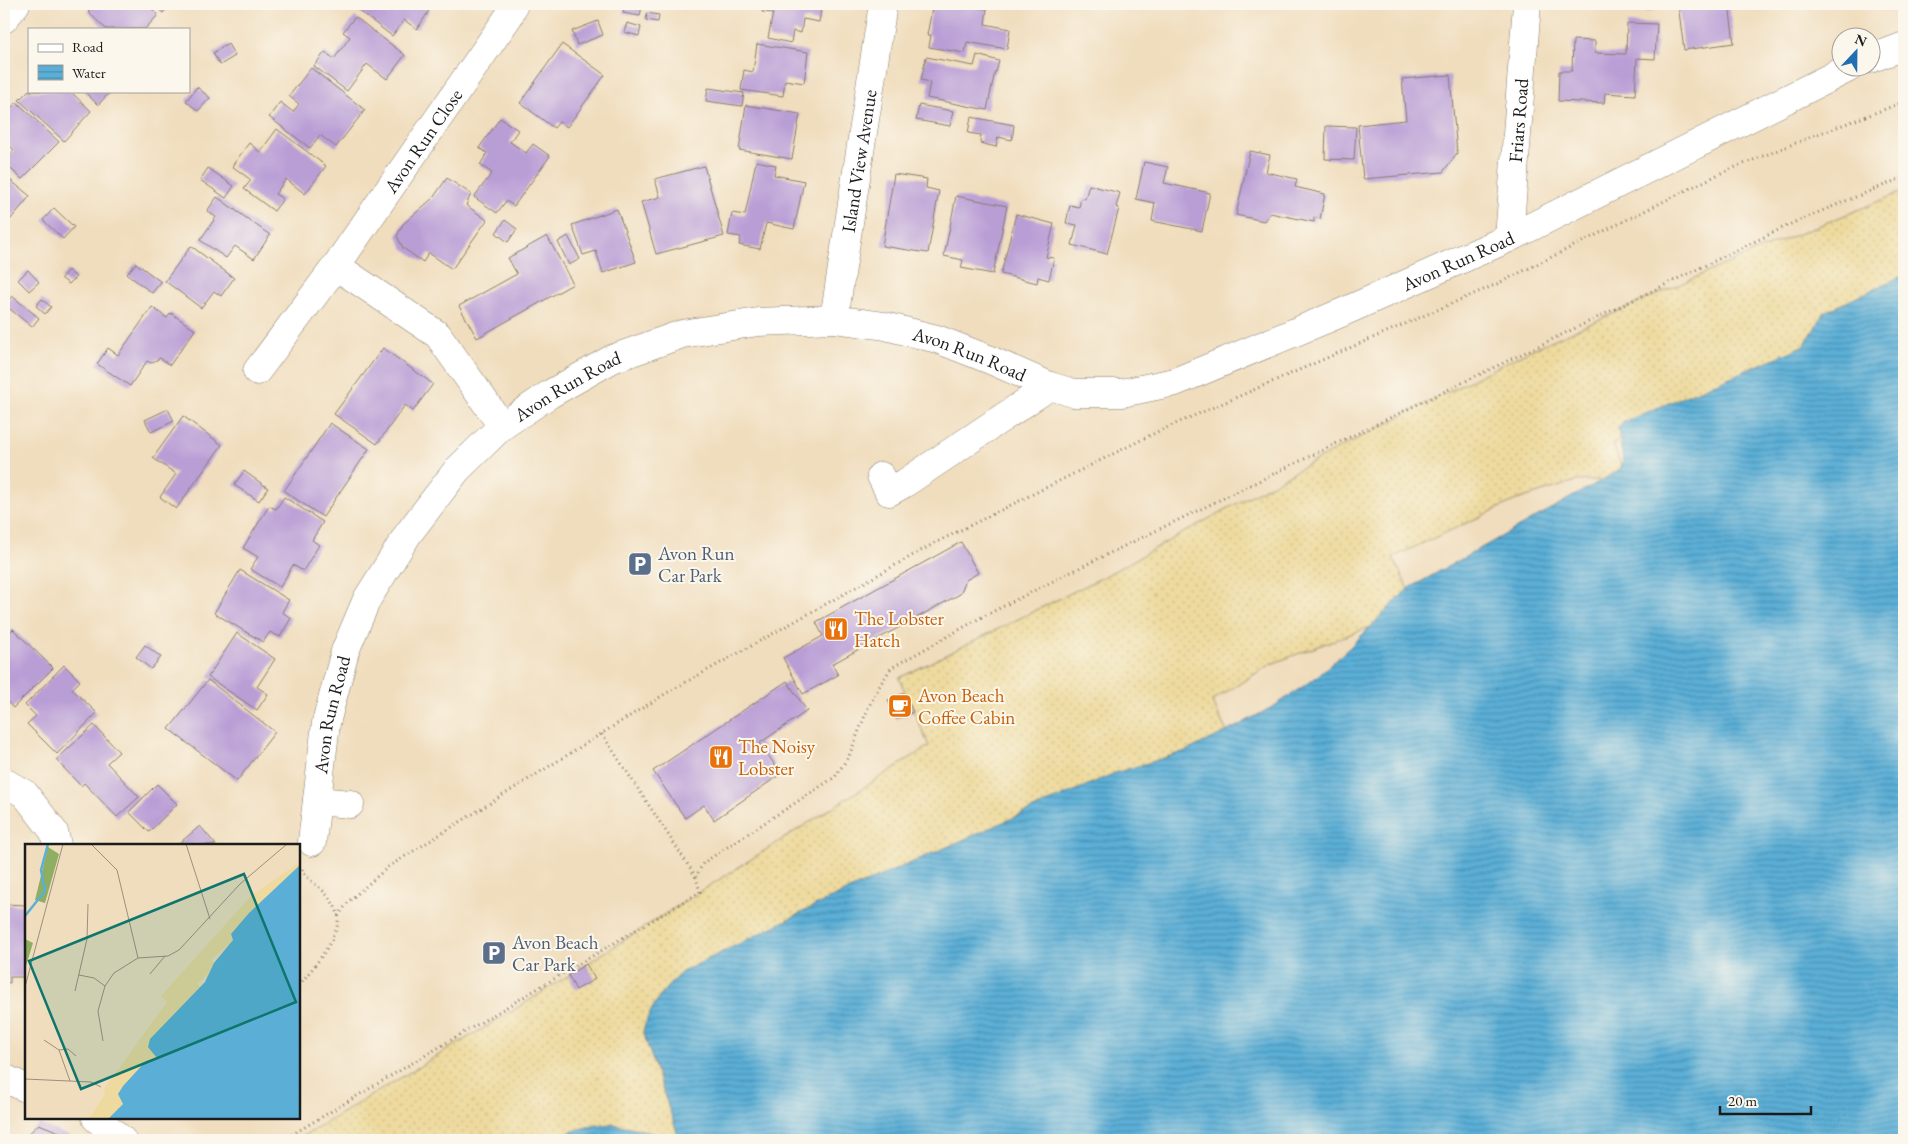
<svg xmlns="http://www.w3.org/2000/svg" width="1908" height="1144" viewBox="0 0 1908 1144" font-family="'EB Garamond',serif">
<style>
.sand{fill:url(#sand-dots);stroke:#857b5d}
.water{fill:url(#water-rules);stroke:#3c667a}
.building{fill:#b99ed6}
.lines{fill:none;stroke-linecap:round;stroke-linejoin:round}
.minor-casing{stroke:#867c6c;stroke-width:29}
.path{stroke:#867c6c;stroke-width:3;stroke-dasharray:1 4;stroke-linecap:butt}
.minor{stroke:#fff;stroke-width:28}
.labels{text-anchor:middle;stroke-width:4;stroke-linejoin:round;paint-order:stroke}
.street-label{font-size:19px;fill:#1c1c1c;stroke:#fbf7ec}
.service-label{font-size:19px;fill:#4e5e75;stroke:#fbf7ec;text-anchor:start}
.food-label{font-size:19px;fill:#c56008;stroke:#fbf7ec;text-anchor:start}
.inset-river{fill:none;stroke:#5bafd7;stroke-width:2.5}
.inset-road{fill:none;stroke:#9b907d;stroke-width:1}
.view{fill:#0f766e;fill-opacity:0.15;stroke:#0f766e;stroke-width:2.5}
.inset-edge{fill:none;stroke:#1c1c1c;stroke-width:2.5}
</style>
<defs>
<pattern id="sand-dots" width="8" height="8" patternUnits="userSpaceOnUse" patternTransform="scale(1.25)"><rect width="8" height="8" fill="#eeda9e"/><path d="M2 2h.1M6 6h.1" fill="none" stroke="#ccba88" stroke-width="1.8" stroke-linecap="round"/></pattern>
<pattern id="water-rules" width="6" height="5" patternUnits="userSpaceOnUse" patternTransform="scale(1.25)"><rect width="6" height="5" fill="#5bafd7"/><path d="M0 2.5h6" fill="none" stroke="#4a8eae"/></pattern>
</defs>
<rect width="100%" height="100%" fill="#fbf7ec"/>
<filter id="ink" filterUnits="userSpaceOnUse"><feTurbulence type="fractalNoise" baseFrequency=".02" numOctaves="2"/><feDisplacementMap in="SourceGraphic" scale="10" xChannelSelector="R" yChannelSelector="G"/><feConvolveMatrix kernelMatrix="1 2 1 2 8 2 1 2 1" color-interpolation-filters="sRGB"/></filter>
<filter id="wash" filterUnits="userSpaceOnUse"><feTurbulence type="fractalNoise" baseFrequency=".0096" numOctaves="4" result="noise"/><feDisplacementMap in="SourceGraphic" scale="20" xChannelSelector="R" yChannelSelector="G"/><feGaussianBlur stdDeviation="1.12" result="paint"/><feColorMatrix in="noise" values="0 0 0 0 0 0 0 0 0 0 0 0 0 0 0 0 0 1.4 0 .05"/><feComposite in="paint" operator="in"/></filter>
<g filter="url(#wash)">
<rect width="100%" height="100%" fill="#f0ddbd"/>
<!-- sand -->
<polygon class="sand" points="1904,191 1904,309 1823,375 1646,418 1613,445 1627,479 1576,481 1514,501 1393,557 1421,617 1364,629 1271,664 1212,701 1232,743 686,1140 297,1140 522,1005 929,746 899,678 1103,577 1314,461 1528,351 1742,257"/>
<!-- water -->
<path class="water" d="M1904,275v865h-1354c22,-9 44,-18 68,-15 20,2 39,11 58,15l2,-5 -35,-103c5,-22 22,-45 39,-60l149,-74 284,-125 71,-22 44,-21 46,-25 38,-26 35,-31 59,-59 212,-119 3,-10 -5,-31 6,-7 175,-74 6,-4 20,-32z"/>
<g id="blocks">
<!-- building -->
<g class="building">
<polygon points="95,4 146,4 158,15 145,29 106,29 88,12"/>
<polygon points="153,4 171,4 163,13"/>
<polygon points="350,4 427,4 424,8 429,11 417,29 404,20 392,36"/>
<polygon points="625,4 642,6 640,16 623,13"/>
<polygon points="764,4 822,4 819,22 803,19 801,33 793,31 791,43 768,38 773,13 762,12"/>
<polygon points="933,4 956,4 987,9 985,24 1010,29 1007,49 967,42 965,53 929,47 931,35 927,35"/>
<rect x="1639" y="4" width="12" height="4"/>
<polygon points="1678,4 1729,4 1734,43 1684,50"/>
<polygon points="647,13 659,15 658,22 646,20"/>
<polygon points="355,17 405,55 387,79 367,64 347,91 314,66 325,52 334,59 350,37 343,32"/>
<polygon points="598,21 603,35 577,45 572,31"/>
<polygon points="627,23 641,27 639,36 624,32"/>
<polygon points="1627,23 1657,24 1655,59 1637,58 1635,95 1605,93 1604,103 1558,101 1559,71 1572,71 1573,40 1595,41 1595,53 1626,54"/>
<polygon points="228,44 235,56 220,65 213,53"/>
<polygon points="562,44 605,75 567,127 559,122 554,128 520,103"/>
<polygon points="757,44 808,52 804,83 785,80 783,96 741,90 744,70 753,72"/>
<polygon points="977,55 999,61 996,72 995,71 987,110 927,98 930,82 921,80 926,57 974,66"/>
<polygon points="311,68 365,110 336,147 320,135 310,148 269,117 280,102 293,112 299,104 289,96"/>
<polygon points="1450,75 1457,153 1443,172 1363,179 1358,125 1406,120 1402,79"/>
<polygon points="197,87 210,98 198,111 186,101"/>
<polygon points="708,88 744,93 742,106 706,101"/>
<polygon points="29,90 29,91 70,91 91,111 64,141 19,100"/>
<polygon points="84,91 111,91 98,105"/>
<polygon points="17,102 59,142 22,179 4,163 14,150 4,140 4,115"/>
<polygon points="746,105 800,114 792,159 739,150"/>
<polygon points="919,105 953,111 950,126 916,120"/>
<polygon points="971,117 1014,125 1012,140 998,137 996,147 980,143 981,135 968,133"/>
<polygon points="500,118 518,130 510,142 526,153 533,144 550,156 514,206 506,201 497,213 474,197 492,173 480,165 487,153 479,148"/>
<polygon points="1326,126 1356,127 1354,160 1325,159"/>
<polygon points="277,129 326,166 305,194 286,179 275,194 283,199 274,211 244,189 251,180 232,166 249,143 260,152"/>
<polygon points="1250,151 1270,155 1266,172 1297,179 1295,187 1325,194 1320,219 1314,217 1314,222 1270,213 1264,221 1236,215"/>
<polygon points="756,161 776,165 774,175 804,181 794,229 766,223 760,249 739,245 741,237 728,235 732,213 745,215"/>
<polygon points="1144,162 1168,167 1164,183 1210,193 1202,231 1152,221 1155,203 1136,199"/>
<polygon points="704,166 724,236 656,254 641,202 660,197 655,179"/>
<polygon points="208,168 234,186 226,198 200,180"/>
<polygon points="894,174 927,179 926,188 939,191 928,253 882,246"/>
<polygon points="4,175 30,196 10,220 4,215"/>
<polygon points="447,178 471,194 466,205 487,220 452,269 429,253 423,262 403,248 397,236 403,224 433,198"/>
<polygon points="1089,185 1120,193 1116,207 1119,208 1107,254 1072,245 1077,225 1066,223 1070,205 1079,207 1081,198 1085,199"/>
<polygon points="956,196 1007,206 993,274 961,268 963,260 944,256"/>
<polygon points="217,197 270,235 254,259 235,246 226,258 200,240 216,217 207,211"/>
<polygon points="54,208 74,227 63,239 43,220"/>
<polygon points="617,209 636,262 603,273 596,251 583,255 572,225"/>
<polygon points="1016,214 1054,224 1046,257 1054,258 1049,280 1038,277 1037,283 1001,274"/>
<polygon points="505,220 517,229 508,242 496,233"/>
<polygon points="547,236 573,284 477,338 459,306 517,274 508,258"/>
<polygon points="568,236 580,259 569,265 558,242"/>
<polygon points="191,246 234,278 221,296 214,291 201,308 165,281"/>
<polygon points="136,263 161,282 152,293 127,274"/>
<polygon points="28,270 39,282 29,291 18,280"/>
<polygon points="68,270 76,277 69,284 61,278"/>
<polygon points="12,296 39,318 32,327 5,305"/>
<polygon points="42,299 51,307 45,314 36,306"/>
<polygon points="152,307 167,318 171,313 195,330 170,365 160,358 151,363 147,361 130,386 97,364 108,348 118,355"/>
<polygon points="383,348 433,384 413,411 405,405 377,444 334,414"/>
<polygon points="168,409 174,421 151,432 145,420"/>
<polygon points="183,416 222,445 176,509 160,497 176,474 153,458"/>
<polygon points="330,423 369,449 323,517 284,491"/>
<polygon points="244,471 268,488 259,501 234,485"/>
<polygon points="284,497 323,522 312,540 319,545 303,571 293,565 280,587 250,569 258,557 243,548 269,506 276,509"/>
<polygon points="961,542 978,573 966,580 960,594 832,664 838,675 803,694 783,658 823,636 816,622"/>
<polygon points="240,570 289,600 282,612 291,618 280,637 270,632 263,642 214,613"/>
<polygon points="13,629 53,668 13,708 4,698 4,638"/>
<polygon points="237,633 275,659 257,687 268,694 257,710 208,677"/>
<polygon points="145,645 161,657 151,669 136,657"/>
<polygon points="64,665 80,681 72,689 97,713 57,754 27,724 36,716 25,705"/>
<polygon points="208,680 275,732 237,781 169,729"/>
<polygon points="787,681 807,711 760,743 781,774 714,820 704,805 685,818 653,771"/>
<polygon points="904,693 913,712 896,719 888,700"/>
<polygon points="94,725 119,752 107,763 139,797 117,817 84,783 81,786 56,760"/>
<polygon points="157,784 177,804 149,832 129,812"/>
<polygon points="200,826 216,845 177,845"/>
<polygon points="4,904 26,905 26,977 10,977 10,983 4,982"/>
<polygon points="586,964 595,979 576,990 568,975"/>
<polygon points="39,1124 79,1140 22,1140"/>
</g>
</g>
</g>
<g filter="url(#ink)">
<use href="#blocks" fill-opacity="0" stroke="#867c6c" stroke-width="1"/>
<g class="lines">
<defs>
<g id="minor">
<polyline points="4,19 16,4"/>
<polyline points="1870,59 1904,46"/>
<path id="s1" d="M1509,238l18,-234"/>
<polyline points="336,266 438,335 502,426"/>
<path id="s2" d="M834,319l49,-315"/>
<path id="s3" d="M257,371l79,-105 173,-250 5,-12"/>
<polyline points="881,476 889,492 905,483 1050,386"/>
<polyline points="4,782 25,794 54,832 57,845"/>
<polyline points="317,801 350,804"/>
<path id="s4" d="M312,842l14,-119 19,-72 22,-52 41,-65 49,-64 45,-44 48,-32 62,-35 70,-25 76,-12 76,-3 51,7 52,13 51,20 62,27 23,7h49l53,-11 166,-69 168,-75 340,-170"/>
<polyline points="4,1078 26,1088"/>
<polyline points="96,1118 122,1140"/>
</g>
</defs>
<!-- minor casing -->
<use href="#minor" class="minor-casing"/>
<!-- path -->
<g class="path">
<polyline points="602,734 696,877"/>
<polyline points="338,916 349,901 388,867 665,694 933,544 1159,431 1499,283 1721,173 1818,134 1904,102"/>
<path d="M299,985c12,-14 43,-51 39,-71 -2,-7 -7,-14 -12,-20 -7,-8 -20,-15 -24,-25"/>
<polyline points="283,1140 700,892 696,877 703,863 835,777 849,756 868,708 880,685 891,668 982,617 1085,565 1795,222 1904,177"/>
</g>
<!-- minor -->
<use href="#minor" class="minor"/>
</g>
</g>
<!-- icons -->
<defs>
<symbol id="parking-square" viewBox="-11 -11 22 22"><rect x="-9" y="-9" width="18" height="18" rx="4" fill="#5c6f8a" stroke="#fbf7ec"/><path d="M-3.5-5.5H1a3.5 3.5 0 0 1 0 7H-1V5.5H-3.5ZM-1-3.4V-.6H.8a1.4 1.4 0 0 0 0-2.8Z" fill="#fff"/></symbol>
<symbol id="restaurant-square" viewBox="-11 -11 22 22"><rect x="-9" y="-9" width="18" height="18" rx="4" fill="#e8710a" stroke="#fbf7ec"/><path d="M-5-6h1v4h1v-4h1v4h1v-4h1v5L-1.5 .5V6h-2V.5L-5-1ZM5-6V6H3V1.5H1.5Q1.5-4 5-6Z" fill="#fff"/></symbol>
<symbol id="cafe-square" viewBox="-11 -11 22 22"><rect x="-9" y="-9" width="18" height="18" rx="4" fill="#e8710a" stroke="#fbf7ec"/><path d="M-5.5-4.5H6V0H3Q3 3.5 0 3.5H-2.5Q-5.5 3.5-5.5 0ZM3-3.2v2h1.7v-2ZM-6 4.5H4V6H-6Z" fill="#fff"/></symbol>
</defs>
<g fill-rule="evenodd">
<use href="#parking-square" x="626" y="550" width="28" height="28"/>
<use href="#restaurant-square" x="822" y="615" width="28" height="28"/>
<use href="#cafe-square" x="886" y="692" width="28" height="28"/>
<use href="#restaurant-square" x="707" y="743" width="28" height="28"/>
<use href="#parking-square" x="480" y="939" width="28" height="28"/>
</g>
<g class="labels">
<!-- street labels -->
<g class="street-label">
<text dy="7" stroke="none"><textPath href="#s1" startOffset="118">Friars Road</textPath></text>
<text dy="7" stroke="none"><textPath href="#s3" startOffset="284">Avon Run Close</textPath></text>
<text dy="7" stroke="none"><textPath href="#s2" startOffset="160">Island View Avenue</textPath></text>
<text dy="7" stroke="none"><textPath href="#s4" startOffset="1490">Avon Run Road</textPath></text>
<text dy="7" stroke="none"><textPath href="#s4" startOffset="968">Avon Run Road</textPath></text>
<text dy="7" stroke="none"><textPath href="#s4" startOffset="548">Avon Run Road</textPath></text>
<text dy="7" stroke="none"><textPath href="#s4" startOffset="129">Avon Run Road</textPath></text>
</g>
<!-- service labels -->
<g class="service-label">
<text x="658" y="560">Avon Run<tspan x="658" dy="22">Car Park</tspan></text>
<text x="512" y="949">Avon Beach<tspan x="512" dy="22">Car Park</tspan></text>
</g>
<!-- food labels -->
<g class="food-label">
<text x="854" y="625">The Lobster<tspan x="854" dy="22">Hatch</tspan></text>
<text x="918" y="702">Avon Beach<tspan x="918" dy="22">Coffee Cabin</tspan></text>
<text x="738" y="753">The Noisy<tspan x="738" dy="22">Lobster</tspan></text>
</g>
</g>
<!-- overview -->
<g transform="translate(25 844)">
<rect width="275" height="275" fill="#f0ddbd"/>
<path d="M23,3l11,7 -14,49 -10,-3zM0,95l8,4 -8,26z" fill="#8eae61"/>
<path d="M275,18v11l-51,44 -16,16 -2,4 3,3 -23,20 6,5 -20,19 4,4 -41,71 -35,44 -17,16h-19l16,-25 -1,-5 63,-87 -6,-6 90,-100z" fill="#eeda9e"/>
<path d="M275,21v254h-192l15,-15 -5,-10 5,-8 23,-25 11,-3 -9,-11 2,-8 55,-57 9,-19 19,-23 -2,-6 18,-21z" fill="#5bafd7"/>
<path class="inset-river" d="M0,72l20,-25 -4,-21 7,-26"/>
<path class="inset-road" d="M66,0l26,26 21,88M161,0l24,75M125,130l15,-18M54,131l15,3 11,8M0,143l38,-143M50,147l12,-52 1,-35M19,196l15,10 11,31M78,197l-5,-30 7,-25 9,-13 24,-15 30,-2 11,-6 61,-66 47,-40M34,206l9,-1 8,7M0,235l66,3 10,5"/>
<path class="view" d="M219,30l52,128 -215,87 -52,-128z"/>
<rect width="275" height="275" class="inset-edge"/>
</g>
<!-- margin -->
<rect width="1908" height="1144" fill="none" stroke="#fbf7ec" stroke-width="20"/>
<!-- legend -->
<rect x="28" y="28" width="162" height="65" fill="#fbf7ec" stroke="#a29f99"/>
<rect x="38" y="44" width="25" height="8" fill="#ffffff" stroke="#a29f99"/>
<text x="72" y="52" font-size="15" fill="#1c1c1c">Road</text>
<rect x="38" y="65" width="25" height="15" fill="url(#water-rules)" stroke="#a29f99"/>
<text x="72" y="78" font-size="15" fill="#1c1c1c">Water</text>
<!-- north arrow -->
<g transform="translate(1856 52) rotate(22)"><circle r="24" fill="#fbf7ec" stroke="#a29f99"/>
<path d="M0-4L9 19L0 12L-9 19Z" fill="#1f6fb2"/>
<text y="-8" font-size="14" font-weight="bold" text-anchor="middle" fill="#1c1c1c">N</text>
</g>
<!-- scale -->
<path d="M1720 1106v8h91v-8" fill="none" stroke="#1c1c1c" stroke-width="2.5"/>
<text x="1728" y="1106" font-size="15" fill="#1c1c1c" stroke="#fbf7ec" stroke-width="4" paint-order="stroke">20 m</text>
</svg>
